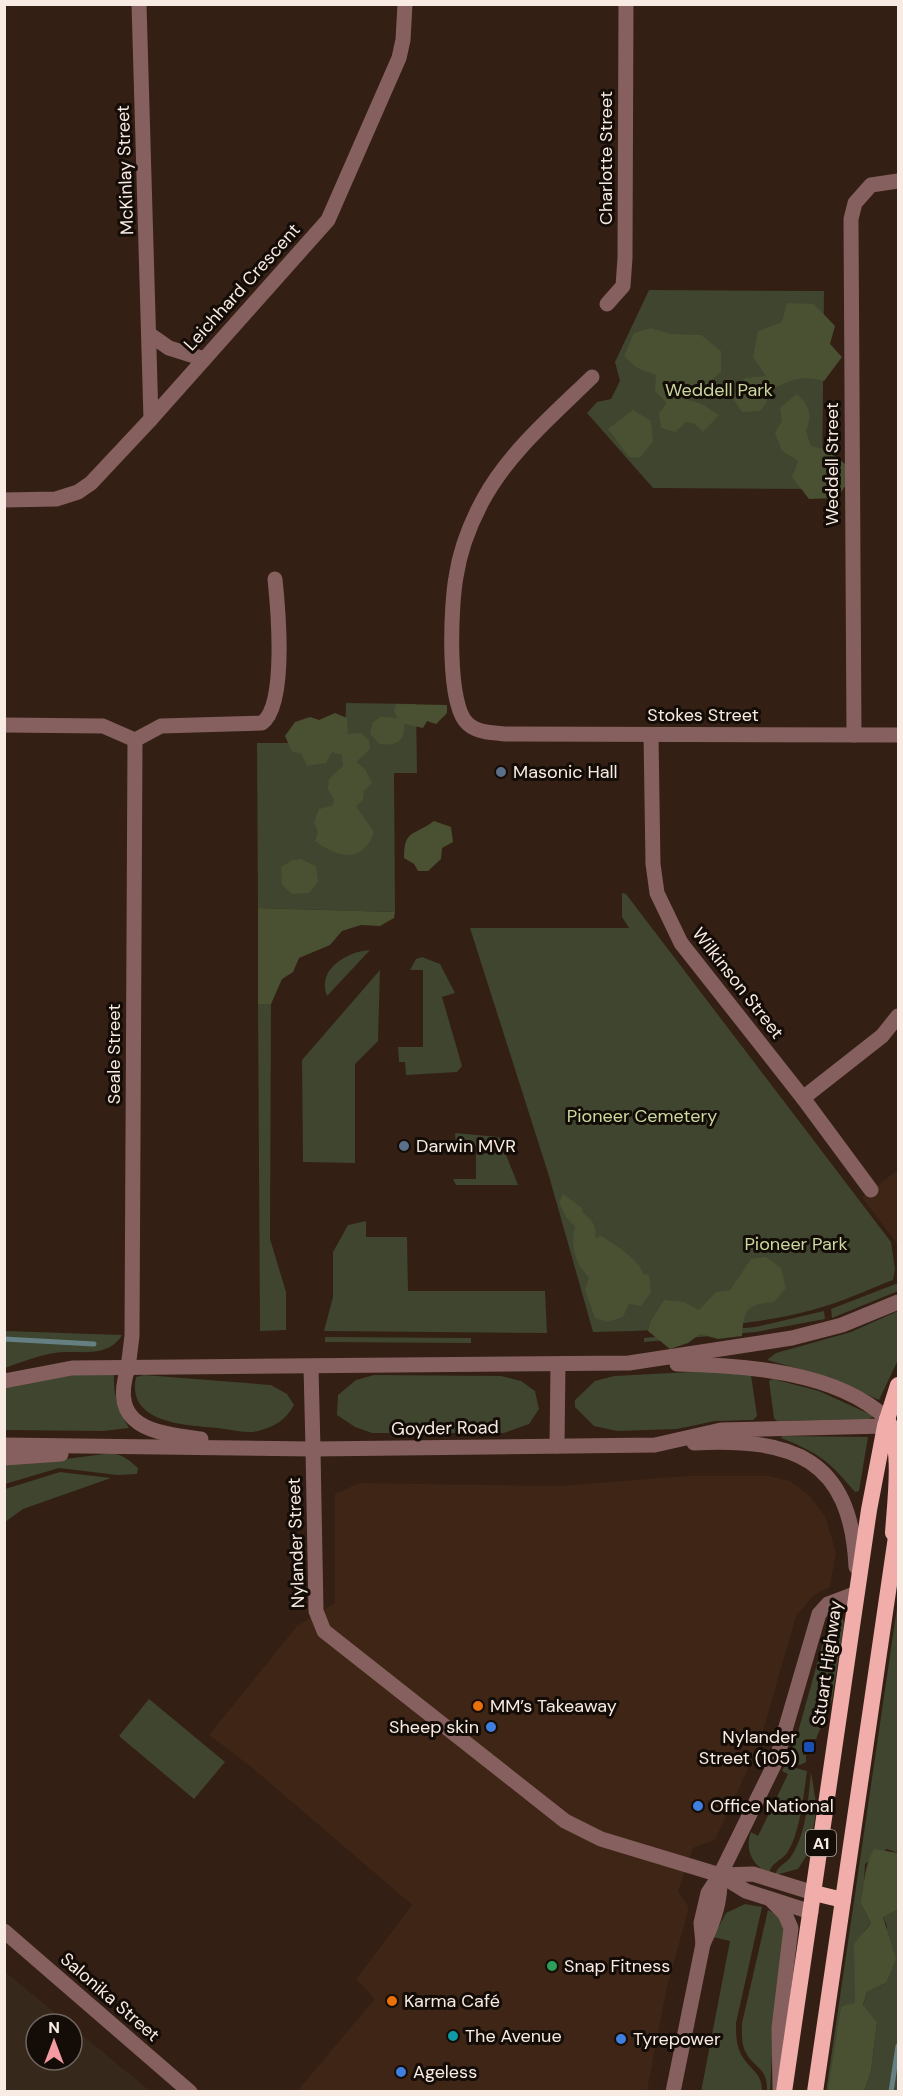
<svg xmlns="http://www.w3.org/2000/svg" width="903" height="2096" viewBox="0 0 903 2096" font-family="'DM Sans',sans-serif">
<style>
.built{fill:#3e2515}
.education{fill:#36291c}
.green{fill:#3f452e}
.forest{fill:#4a5132}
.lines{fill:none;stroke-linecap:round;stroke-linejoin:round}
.stream{stroke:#667f83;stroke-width:5}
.minor{stroke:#86605e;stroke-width:15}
.tertiary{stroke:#86605e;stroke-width:15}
.trunk{stroke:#f0adaa;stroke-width:16}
.service-dot{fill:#5c6f8a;stroke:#140c07;stroke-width:2}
.food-dot{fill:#e8710a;stroke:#140c07;stroke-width:2}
.shop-dot{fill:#3f7fe0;stroke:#140c07;stroke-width:2}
.transit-dot{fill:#1a4fb4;stroke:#140c07;stroke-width:2}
.leisure-dot{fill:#2e9e5b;stroke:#140c07;stroke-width:2}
.culture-dot{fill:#0f9aa8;stroke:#140c07;stroke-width:2}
.labels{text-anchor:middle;stroke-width:6;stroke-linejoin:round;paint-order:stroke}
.shield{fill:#140c07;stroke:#b4a8a1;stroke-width:1.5}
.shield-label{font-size:16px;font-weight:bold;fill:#f8ebe3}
.street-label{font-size:18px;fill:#f8ebe3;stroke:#140c07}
.park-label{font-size:18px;fill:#cbd99e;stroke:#140c07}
.poi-label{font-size:18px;fill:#f8ebe3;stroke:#140c07;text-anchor:start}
</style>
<rect width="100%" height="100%" fill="#331f13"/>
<!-- built -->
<g class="built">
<polygon points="898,1170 898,1245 862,1197"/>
<polygon points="687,1476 768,1476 790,1481 809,1495 825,1516 836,1552 830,1587 814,1595 796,1616 759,1745 715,1840 693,1848 678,1891 689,1908 666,1991 647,2091 297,2091 375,1999 356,1979 412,1905 250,1766 209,1735 297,1626 335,1603 335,1494 359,1483 558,1486"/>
</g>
<!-- education -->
<polygon class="education" points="4,1971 68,2024 36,2024 36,2060 72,2060 72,2027 150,2091 5,2091"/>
<!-- green -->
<g class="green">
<polygon points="649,290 824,291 822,489 653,488 587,413 597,402 611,399 620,381 615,362"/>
<polygon points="346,703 416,704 417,773 394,773 395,912 258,908 257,743 345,743"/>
<path d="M622,893l4,1 265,348 4,27 -2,11c-21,8 -42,18 -64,25 -70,23 -162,25 -236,27l-44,-156 -79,-248h159l-7,-11z"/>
<path d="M370,950l-43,46c-11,-27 21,-45 43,-46z"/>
<polygon points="422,957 440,964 455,993 442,997 462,1066 457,1072 406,1075 405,1062 399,1062 398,1047 423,1047 423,970 410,970 416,959"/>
<polygon points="380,970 378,1041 355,1064 355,1163 303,1162 302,1060"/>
<polygon points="258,1004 271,1004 270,1239 286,1292 286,1330 260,1331"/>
<polygon points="455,1133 499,1137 518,1185 456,1185 453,1179 476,1179 476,1146 456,1145"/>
<polygon points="366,1221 366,1237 407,1237 408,1291 545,1291 547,1333 324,1331 333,1297 333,1252 348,1225"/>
<polygon points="898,1283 898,1291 832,1318 831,1309"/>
<polygon points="824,1311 825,1319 756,1332 644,1342 644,1338 755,1327"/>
<polygon points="898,1311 898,1360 879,1400 831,1378 767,1360 776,1353 851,1332"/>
<path d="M5,1331l117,4c-15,25 -44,14 -68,18 -17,3 -33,9 -49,15z"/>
<polygon points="325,1337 471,1338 471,1343 325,1342"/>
<polygon points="710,1371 751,1375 757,1416 753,1420 715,1421 677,1429 617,1431 594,1426 575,1407 575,1400 595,1381 614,1376"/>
<path d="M70,1374h44c-1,21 4,36 15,54l-26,3 -98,-1v-45z"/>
<path d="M144,1375l127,10 16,9 7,11c-8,15 -20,22 -36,26 -12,3 -29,-2 -41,-3 -30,-3 -91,-4 -81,-51z"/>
<polygon points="374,1375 501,1376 521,1381 535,1391 539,1409 529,1424 504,1433 372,1433 355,1427 337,1415 338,1395 356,1380"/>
<polygon points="773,1379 819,1391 874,1416 869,1419 777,1421 774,1418 769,1381"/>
<path d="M782,1436l86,1 -9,54 -4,1c-26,-31 -36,-39 -74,-54z"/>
<path d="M112,1453c11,2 17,7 26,15l-1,6 -20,1 -58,-7 -54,16 -1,-23 54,-1z"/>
<polygon points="60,1472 111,1478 23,1509 5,1522 5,1489"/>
<path d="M898,1601v252l-11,-4 -22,15 -1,19 -4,19 11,21c-23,22 -13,53 -16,81l-14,2 -10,79 -5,7z"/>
<polygon points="836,1607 841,1610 844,1623 832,1700 816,1739 805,1739 803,1755 806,1755 806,1762 800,1765 787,1761 798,1732 832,1610"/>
<polygon points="149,1699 225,1762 194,1799 119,1736"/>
<path d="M785,1765l22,6c-3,22 -7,63 -20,82 -7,9 -14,8 -18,20 -16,-7 -25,-23 -18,-41l7,4 30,-62 -6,-3z"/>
<path d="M811,1772l5,31 -1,15 -6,34 -11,17 -23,6c3,-11 12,-11 17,-20 15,-24 16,-56 19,-83z"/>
<polygon points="898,1888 898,2091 864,2091 871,2072 877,2022 863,2006 867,1992 886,1983 887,1926 883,1917"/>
<path d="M745,1904l17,3 -26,116c0,10 0,23 6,33 8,14 20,16 20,35l-61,1 29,-151 -17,-4 13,-24z"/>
<path d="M768,1910l12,6 6,15 -12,88 -4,72h-3c1,-24 -14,-23 -22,-40 -4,-9 -3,-19 -3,-28z"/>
</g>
<!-- forest -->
<g class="forest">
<path d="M787,303l27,1 21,22 -5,18 12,13 -18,24c-24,-7 -37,0 -58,12l1,9 -7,9 -18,1 -10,-15 13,-19 21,-2 -13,-19 5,-26 24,-9z"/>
<polygon points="651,328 670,334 701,335 721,351 721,372 688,400 702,404 719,415 703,432 693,423 686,422 675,432 661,428 659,413 667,403 655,391 656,375 637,368 624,356 634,333"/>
<path d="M797,394c12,11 16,21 9,37l5,15 17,4 17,14 1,21 -9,13 -28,1 -17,-22 6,-16 -16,-10 -7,-18 7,-12 -2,-13z"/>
<polygon points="633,410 651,421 653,441 640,458 629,457 608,429"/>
<path d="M396,704l51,1v8l-11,11 -9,-3 -4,7 -19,-4c1,18 -8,22 -25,20l-9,-10 3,-12 8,-5 16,1 -3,-7z"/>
<path d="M335,713l12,5 1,16 13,-1 8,7 1,9 -14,13 9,7 7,14 -8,8 -1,9 -7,6 18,26c-11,33 -38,25 -59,9l3,-9 -4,-9 5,-14 13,-3 2,-6 -6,-11 1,-10 14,-13 -1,-11 -10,-3 -6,11 -19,3 -6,-13 -9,-1 -7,-16 10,-14 15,-5 9,3z"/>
<path d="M434,821l17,6 2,15 -11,6 -1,11 -13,12h-10l-4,-7 -10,-6c0,-29 10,-22 30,-37z"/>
<polygon points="301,859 316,866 318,882 309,893 292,894 282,885 281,867 292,860"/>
<polygon points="258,908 395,912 394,918 380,926 361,925 342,931 330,945 299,958 293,972 282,979 271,1004 258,1004"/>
<path d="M563,1194l19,14v4c9,7 16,14 13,26l6,-2c12,7 40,25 42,38l6,1 2,17 -10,14 -12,-2 -6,13 -15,5 -13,-4 -10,-28 4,-12c-14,-15 -19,-32 -14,-51l-9,-10 -7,-15z"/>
<path d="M766,1257l15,11 5,20 -12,14c-27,3 -30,6 -32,34l-24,3 -18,-5 -12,9 -18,6 -22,-18 3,-10 13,-21 20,2 15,8 17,-18 14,-2 21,-31z"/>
<path d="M874,1849l24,4v56l-15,8 13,42 -10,24 -19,9 -4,13 14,17 -6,50 -7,19h-36l13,-85 14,-3 -1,-59 17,-21 -11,-21c5,-19 4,-36 14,-53z"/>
</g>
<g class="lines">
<!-- stream -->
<g class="stream">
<polyline points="4,1339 94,1344"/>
<polyline points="891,2092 898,2046"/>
</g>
<!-- minor -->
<g class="minor">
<polyline points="139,4 151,419"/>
<polyline points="607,304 623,286 625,258 626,4"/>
<polyline points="149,334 169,348 204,359"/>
<path d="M592,377c-38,37 -83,75 -109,123 -13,24 -23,50 -27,77 -5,27 -10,129 12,147 10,9 26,9 39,10l391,1"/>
<polyline points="4,500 56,499 78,492 91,483 151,419 328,220 399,58 403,40 405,4"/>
<path d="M4,725l99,1 32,14 26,-14 101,-3c25,-18 16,-115 13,-144"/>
<polyline points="651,735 653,864 657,893 681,943 803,1098 871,1190"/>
<polyline points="854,735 851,219 855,203 871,185 898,181"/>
<polyline points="803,1098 882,1036 898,1016"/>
<polyline points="128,1368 132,1336 135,740"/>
<polyline points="313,1449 316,1611 324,1631 565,1821 601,1839 720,1875 746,1891 811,1912"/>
<polyline points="720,1875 753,1874 814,1893"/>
<polyline points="772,1901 785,1914 791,1928 779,2028 780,2089"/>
<polyline points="4,1931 190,2092"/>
<polyline points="703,1944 701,1923 708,1893 720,1875 776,1761 819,1614 828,1604 857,1593"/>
<path d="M673,2092l30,-148c11,-23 18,-43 17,-69"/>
</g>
<!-- tertiary -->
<g class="tertiary">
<path d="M677,1364c65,1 160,7 210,55"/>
<polyline points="311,1367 313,1449"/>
<path d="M128,1368c-20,60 28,65 73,71"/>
<polyline points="4,1381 72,1368 629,1363 792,1338 842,1325 898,1302"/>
<path d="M694,1443c99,-5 157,15 162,124"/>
<polyline points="4,1445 313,1449 655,1445 721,1430 885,1426"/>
<polyline points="557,1446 558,1364"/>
<polyline points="4,1458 61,1454"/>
</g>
<!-- trunk -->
<g class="trunk">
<path d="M887,1419c16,29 8,81 6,114"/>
<polyline points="814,1893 843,1900"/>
<polyline points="784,2092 869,1510 885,1426 898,1385"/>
<polyline points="815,2092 898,1523"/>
</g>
</g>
<!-- markers -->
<g class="service-dot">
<circle cx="501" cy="772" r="6"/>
<circle cx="404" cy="1146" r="6"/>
</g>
<g class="food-dot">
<circle cx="478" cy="1706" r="6"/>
<circle cx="392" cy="2001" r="6"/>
</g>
<g class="shop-dot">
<circle cx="491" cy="1727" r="6"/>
<circle cx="698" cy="1806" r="6"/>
<circle cx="621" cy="2039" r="6"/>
<circle cx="401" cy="2072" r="6"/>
</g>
<rect class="transit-dot" x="803" y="1741" width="12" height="12" rx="3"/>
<circle class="leisure-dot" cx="552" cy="1966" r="6"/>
<circle class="culture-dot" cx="453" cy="2036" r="6"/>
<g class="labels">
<!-- shield labels -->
<rect class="shield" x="806" y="1830" width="30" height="26" rx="4.5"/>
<g class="shield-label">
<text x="821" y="1849">A1</text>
</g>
<!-- street labels -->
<g class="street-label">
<text transform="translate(606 158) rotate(-90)" y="6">Charlotte Street</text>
<text transform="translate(125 170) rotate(-92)" y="6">McKinlay Street</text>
<text transform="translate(242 287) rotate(-48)" y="6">Leichhard Crescent</text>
<text transform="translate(832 464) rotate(-90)" y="6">Weddell Street</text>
<text x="703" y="721">Stokes Street</text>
<text transform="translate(738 983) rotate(52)" y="6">Wilkinson Street</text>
<text transform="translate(114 1054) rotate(-90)" y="6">Seale Street</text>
<text transform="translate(445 1428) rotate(-1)" y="6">Goyder Road</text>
<text transform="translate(296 1543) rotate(-92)" y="6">Nylander Street</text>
<text transform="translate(827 1663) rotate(-82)" y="6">Stuart Highway</text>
<text transform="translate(110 1997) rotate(41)" y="6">Salonika Street</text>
</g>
<!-- park labels -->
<g class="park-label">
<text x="719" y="396">Weddell Park</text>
<text x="642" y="1122">Pioneer Cemetery</text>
<text x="796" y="1250">Pioneer Park</text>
</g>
<!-- poi labels -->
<g class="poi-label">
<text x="513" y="778">Masonic Hall</text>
<text x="416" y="1152">Darwin MVR</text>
<text x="490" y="1712">MM’s Takeaway</text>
<text x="479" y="1733" text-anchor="end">Sheep skin</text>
<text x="797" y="1743" text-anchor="end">Nylander<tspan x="797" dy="21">Street (105)</tspan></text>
<text x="710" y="1812">Office National</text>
<text x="564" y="1972">Snap Fitness</text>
<text x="404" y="2007">Karma Café</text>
<text x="465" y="2042">The Avenue</text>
<text x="633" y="2045">Tyrepower</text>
<text x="413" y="2078">Ageless</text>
</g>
</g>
<!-- border -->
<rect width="903" height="2096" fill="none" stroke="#f8ebe3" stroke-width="12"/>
<!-- north arrow -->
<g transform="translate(54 2042)"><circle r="28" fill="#140c07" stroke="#6f655f" stroke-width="1.5"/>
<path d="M0-4.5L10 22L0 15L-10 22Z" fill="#f49aa1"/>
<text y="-9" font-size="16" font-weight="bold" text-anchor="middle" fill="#f8ebe3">N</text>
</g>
</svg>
